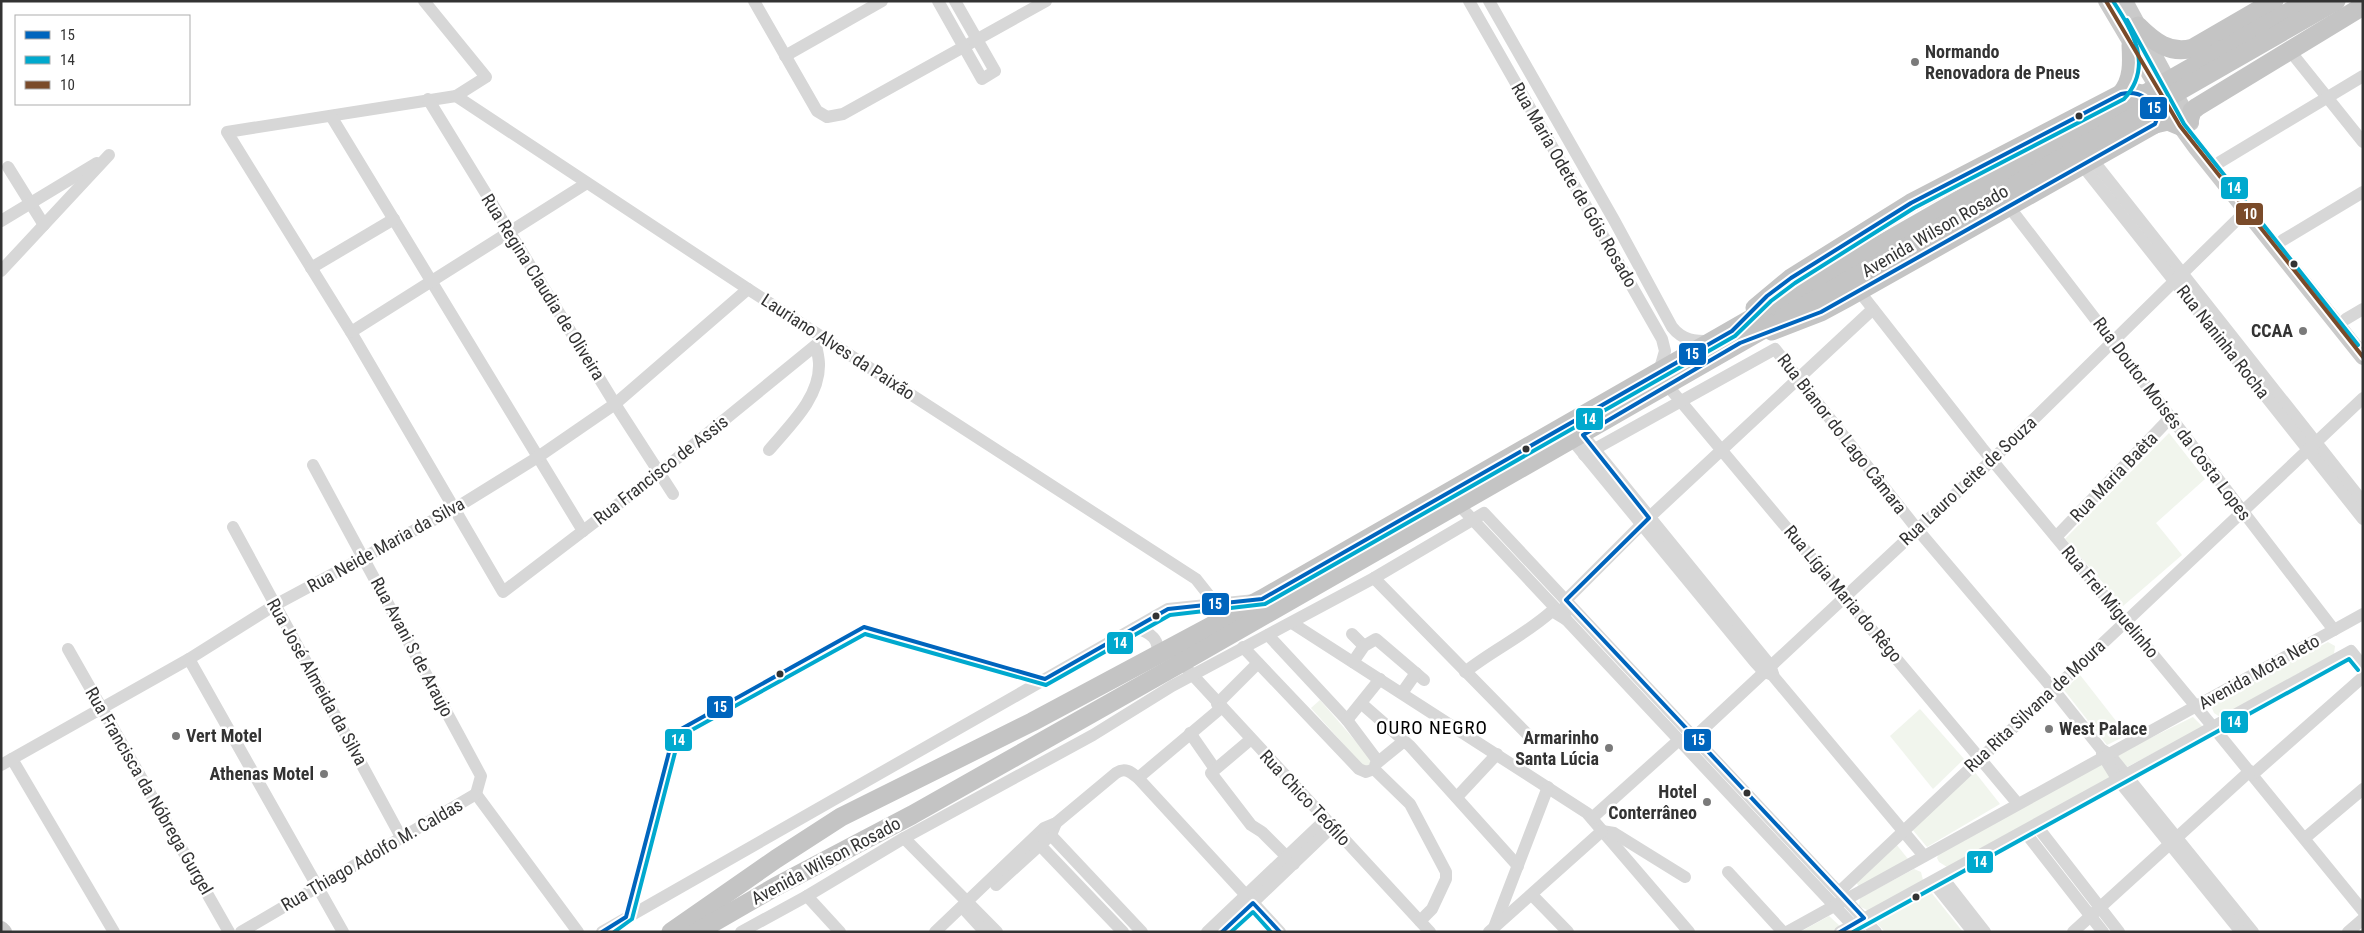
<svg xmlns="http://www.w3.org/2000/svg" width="2364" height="933" viewBox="0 0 2364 933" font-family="'Roboto Condensed',sans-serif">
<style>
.green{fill:#f1f5ed}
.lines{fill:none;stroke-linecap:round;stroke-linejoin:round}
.minor{stroke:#d7d7d7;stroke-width:12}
.major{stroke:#cacaca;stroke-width:16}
.highway{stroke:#c4c4c4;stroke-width:19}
.highway-bridge{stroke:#c4c4c4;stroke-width:19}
.bus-1-casing{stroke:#fff;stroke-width:8}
.bus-2-casing{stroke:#fff;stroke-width:8}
.bus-3-casing{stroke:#fff;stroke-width:8}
.bus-1{stroke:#0065bd;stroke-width:4}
.bus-2{stroke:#00a9ce;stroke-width:4}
.bus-3{stroke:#7a4b2a;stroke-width:4}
.poi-dot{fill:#7a7a7a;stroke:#fff;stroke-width:2}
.bus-dot{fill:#333;stroke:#fff;stroke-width:2}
.labels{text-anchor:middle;stroke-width:5;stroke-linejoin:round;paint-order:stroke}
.poi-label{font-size:18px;font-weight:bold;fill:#333;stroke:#fff;text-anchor:end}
.street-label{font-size:18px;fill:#333;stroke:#fff}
.neighbourhood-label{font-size:19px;letter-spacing:1px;fill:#000;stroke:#fff}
.line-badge{stroke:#fff;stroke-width:2}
.badge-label{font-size:14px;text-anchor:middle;font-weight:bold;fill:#fff}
</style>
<rect width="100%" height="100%" fill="#fff"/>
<!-- green -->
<g class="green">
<polygon points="2169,433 2205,479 2156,523 2182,555 2123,606 2065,539"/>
<polygon points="2328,642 2335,646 2334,654 2220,717 2214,713 2212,708 2214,703"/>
<polygon points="2080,675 2084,680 2127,735 2107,745 2064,690"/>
<polygon points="1320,700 1371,759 1370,764 1364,767 1311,708"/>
<polygon points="1920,709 1964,759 1933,789 1890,736"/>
<polygon points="2193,717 2203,727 2127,767 2116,755"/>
<polygon points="2100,764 2107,767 2111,777 1947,867 1939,862 1937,858 1939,853"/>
<polygon points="1974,771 2000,804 1927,847 1912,829"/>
<polygon points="1896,844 1908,859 1859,887 1856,882"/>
<polygon points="1914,869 1921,872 1923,880 1869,911 1859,906 1860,898"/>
<polygon points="1930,891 1963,932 1885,932 1875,921"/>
<polygon points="1829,916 1841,927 1832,932 1800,932"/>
</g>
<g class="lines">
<!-- minor -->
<g class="minor">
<path d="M424,1l62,76 -30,19 -229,36 124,200 152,260 156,-119 157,-128c1,6 3,13 3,19 1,34 -30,62 -50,86"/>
<polyline points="754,1 817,111 827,117 843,114 1046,1"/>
<polyline points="938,1 982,79 995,71 955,1"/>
<polyline points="1469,1 1662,339 1665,351 1659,372"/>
<path d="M1489,1l125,219 58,107c11,14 23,14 39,14"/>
<polyline points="2290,51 2363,142"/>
<polyline points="785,56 882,1"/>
<polyline points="456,96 748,289 1196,579 1215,603"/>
<polyline points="428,99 615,404 673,494"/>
<polyline points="331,116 583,531"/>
<polyline points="2092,159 2363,502"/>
<polyline points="2220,162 2363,76"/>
<polyline points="2082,165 2363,519"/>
<polyline points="8,167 44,225"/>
<polyline points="2010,208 2334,630"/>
<polyline points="1,221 97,163"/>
<polyline points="2283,240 2363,192"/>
<polyline points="311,268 394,219"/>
<polyline points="1,271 109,155"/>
<polyline points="1859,291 1982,448 2213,727 2363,911"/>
<polyline points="2346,319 2363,309"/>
<polyline points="351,332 587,183"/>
<polyline points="1667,385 2018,804"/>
<polyline points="1583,435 1770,665 1774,677 1924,856"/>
<polyline points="1573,441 1754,661 1763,671 1770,674"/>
<polyline points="1584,455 1775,349 1917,529 2053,689 2101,749 2109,754 2253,932"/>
<polyline points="313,465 481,776 476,794"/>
<polyline points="1458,504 1859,932"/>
<polyline points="233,527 401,837"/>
<polyline points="2056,537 2171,417"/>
<polyline points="1374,578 1531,738"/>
<polyline points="1292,623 1587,813 1689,932"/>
<path d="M1135,628c15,4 27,12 21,29"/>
<polyline points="1352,634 1364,646"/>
<polyline points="1243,647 1359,769 1366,772 1374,769 1377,760 1347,720 1268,635"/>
<polyline points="68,649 229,932"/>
<polyline points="189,659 343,932"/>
<polyline points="1353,662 1364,646 1376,639 1424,680"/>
<polyline points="1188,670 1430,932"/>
<path d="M1465,672c29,-23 59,-36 87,-61l13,8 1,-19 75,-75 232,-216"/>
<polyline points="1402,693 1416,673"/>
<polyline points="1217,704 1258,663"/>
<polyline points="1362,704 1410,746 1518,866"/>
<polyline points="1347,720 1380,679"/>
<polyline points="1190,733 1215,769"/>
<polyline points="1250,740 1211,773 1251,825 1262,832 1294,864"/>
<polyline points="1685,746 1992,460 2246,211"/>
<polyline points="2102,754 2118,780 2241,932"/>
<polyline points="12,759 114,932"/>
<polyline points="1377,763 1404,741"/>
<polyline points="1,765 189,659 275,605 454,509 538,457 615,404 748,289"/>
<polyline points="1374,769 1410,804 1446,872 1446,879 1432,909 1420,921"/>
<polyline points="2252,775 2363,677"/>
<polyline points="1138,778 1221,708"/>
<polyline points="476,794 578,932"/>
<polyline points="1457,797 1497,754"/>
<polyline points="1592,818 1679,740"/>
<polyline points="2036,825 2119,932"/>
<polyline points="1046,830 1142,932"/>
<polyline points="1602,831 1614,833 1685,877"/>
<polyline points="2025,832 2103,932"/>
<polyline points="904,838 997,932"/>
<polyline points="2305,838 2363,789"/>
<polyline points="1035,840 1123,932"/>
<polyline points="1728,872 1783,932"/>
<polyline points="1942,877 1985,932"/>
<polyline points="1933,882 1973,932"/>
<polyline points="996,885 1051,835 1056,823"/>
<polyline points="1839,892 2363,398"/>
<polyline points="1532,895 1568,932"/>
<polyline points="807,896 840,932"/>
<polyline points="963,908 985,932"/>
<polyline points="1495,925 1548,787"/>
<polyline points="241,932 476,794"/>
<polyline points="602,932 1168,609 1255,600"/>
<polyline points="741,932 807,896 904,838 1093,735 1172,686 1374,578 1484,513 1876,932"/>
<path d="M935,932l109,-104 12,-5 60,-50c9,-6 15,-1 22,5l142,154"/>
<polyline points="1207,932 1325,820"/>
<polyline points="1222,932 1332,827"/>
<polyline points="1489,932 1602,831"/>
<polyline points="1787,932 2363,614"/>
<polyline points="1840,932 2351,651 2363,666"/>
<polyline points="2073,932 2250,771"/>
<polyline points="2348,932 2363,919"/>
</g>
<!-- major -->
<g class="major">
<polyline points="2106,1 2180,126 2196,148 2363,357"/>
<polyline points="2125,1 2191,123"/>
<polyline points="1,929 4,932"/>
</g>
<!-- highway -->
<g class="highway">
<path d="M2138,26c15,15 32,29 55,22l81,-47"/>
<path d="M2121,94c12,-14 11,-32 10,-49"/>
<polyline points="2189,121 2192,111 2197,107 2363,6"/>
<path d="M1755,308l36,-30 120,-75 210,-109c20,-6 30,4 37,22l-3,8"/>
<polyline points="1772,331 1821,312 1847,298 2155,124 2168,121 2180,126"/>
<polyline points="671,932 776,859 841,817 1032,722 1262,599 1775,305"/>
<polyline points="697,932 775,887 912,815 1181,663 1783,318"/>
</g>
<!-- highway-bridge -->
<g class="highway-bridge">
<polyline points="1775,305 2308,1"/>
<polyline points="1783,318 2336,1"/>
</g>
<defs>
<g id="bus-1">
<path d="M602,932l24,-15 48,-184 190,-106 181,52 123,-70 94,-10 470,-268 35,-35 24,-18 120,-75 210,-109c20,-4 29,5 37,22l-3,8 -334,188 -81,31 -157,92 66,83 -83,82 298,318 -24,14"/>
<polyline points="1222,932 1253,903 1280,932"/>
</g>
<g id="bus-2">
<polyline points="2127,20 2184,124 2358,345"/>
<path d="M614,932l18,-13 47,-182 186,-103 181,51 124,-70 95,-11 470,-268 36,-35 24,-18 119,-75 210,-109c30,-33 9,-67 -11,-98"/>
<polyline points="1231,932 1253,912 1271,932"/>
<polyline points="1853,932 2349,659 2358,670"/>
</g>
<polyline id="bus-3" points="2106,1 2180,126 2363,357"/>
</defs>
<!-- bus-1 casing -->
<use href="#bus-1" class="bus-1-casing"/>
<!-- bus-2 casing -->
<use href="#bus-2" class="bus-2-casing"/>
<!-- bus-3 casing -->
<use href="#bus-3" class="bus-3-casing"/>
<!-- bus-1 -->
<use href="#bus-1" class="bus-1"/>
<!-- bus-2 -->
<use href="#bus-2" class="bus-2"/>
<!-- bus-3 -->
<use href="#bus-3" class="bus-3"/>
</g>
<!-- markers -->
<g class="poi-dot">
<circle cx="1915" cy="62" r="5"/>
<circle cx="2303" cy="331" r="5"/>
<circle cx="2049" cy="729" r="5"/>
<circle cx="176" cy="736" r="5"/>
<circle cx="1609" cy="748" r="5"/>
<circle cx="324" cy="774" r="5"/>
<circle cx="1707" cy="802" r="5"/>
</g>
<g class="bus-dot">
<circle cx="2079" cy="116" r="4.5"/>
<circle cx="2294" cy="264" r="4.5"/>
<circle cx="1526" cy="449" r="4.5"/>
<circle cx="1156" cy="616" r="4.5"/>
<circle cx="780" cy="674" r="4.5"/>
<circle cx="1747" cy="793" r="4.5"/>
<circle cx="1916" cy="897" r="4.5"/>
</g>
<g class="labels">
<!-- poi labels -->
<g class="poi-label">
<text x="1925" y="58" text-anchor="start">Normando<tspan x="1925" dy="21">Renovadora de Pneus</tspan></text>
<text x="2293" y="337">CCAA</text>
<text x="2059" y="735" text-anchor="start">West Palace</text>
<text x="186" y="742" text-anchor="start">Vert Motel</text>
<text x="1599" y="744">Armarinho<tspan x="1599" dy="21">Santa Lúcia</tspan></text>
<text x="314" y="780">Athenas Motel</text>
<text x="1697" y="798">Hotel<tspan x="1697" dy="21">Conterrâneo</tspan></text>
</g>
<!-- street labels -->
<g class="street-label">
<text transform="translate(1574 185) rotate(60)" y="6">Rua Maria Odete de Góis Rosado</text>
<text transform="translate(1935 231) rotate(-30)" y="6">Avenida Wilson Rosado</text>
<text transform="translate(543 287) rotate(58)" y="6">Rua Regina Claudia de Oliveira</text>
<text transform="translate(2223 342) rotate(52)" y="6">Rua Naninha Rocha</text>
<text transform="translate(838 347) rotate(33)" y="6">Lauriano Alves da Paixão</text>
<text transform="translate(2172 419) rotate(53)" y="6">Rua Doutor Moisés da Costa Lopes</text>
<text transform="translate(1842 434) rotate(52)" y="6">Rua Bianor do Lago Câmara</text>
<text transform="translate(661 470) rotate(-38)" y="6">Rua Francisco de Assis</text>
<text transform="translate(2114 477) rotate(-46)" y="6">Rua Maria Baêta</text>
<text transform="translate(1968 481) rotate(-43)" y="6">Rua Lauro Leite de Souza</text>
<text transform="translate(386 545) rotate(-29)" y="6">Rua Neide Maria da Silva</text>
<text transform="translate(1843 594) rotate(50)" y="6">Rua Lígia Maria do Rêgo</text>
<text transform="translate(2110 602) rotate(50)" y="6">Rua Frei Miguelinho</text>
<text transform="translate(412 647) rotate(62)" y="6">Rua Avani S de Araujo</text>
<text transform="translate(2259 672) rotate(-29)" y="6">Avenida Mota Neto</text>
<text transform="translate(317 682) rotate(61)" y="6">Rua José Almeida da Silva</text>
<text transform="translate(2035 706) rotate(-43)" y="6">Rua Rita Silvana de Moura</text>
<text transform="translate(149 791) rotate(60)" y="6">Rua Francisca da Nóbrega Gurgel</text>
<text transform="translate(1305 798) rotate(47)" y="6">Rua Chico Teófilo</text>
<text transform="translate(372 855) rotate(-30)" y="6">Rua Thiago Adolfo M. Caldas</text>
<text transform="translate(826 861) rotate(-28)" y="6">Avenida Wilson Rosado</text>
</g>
<!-- neighbourhood labels -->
<g class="neighbourhood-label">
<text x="1432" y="734">OURO NEGRO</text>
</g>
</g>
<g class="line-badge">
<rect x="2139" y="96" width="29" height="24" rx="5" fill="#0065bd"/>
<rect x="2220" y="176" width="29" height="24" rx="5" fill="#00a9ce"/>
<rect x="2235" y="202" width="29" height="24" rx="5" fill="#7a4b2a"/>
<rect x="1678" y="342" width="29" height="24" rx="5" fill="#0065bd"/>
<rect x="1575" y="407" width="29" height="24" rx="5" fill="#00a9ce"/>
<rect x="1201" y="592" width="29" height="24" rx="5" fill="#0065bd"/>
<rect x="1106" y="631" width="28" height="24" rx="5" fill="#00a9ce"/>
<rect x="706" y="695" width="28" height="24" rx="5" fill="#0065bd"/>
<rect x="2220" y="710" width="29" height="24" rx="5" fill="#00a9ce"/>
<rect x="664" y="728" width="29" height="24" rx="5" fill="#00a9ce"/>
<rect x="1683" y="728" width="29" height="24" rx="5" fill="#0065bd"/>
<rect x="1966" y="850" width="28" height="24" rx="5" fill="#00a9ce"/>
</g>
<g class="badge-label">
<text x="2154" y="113">15</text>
<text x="2234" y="193">14</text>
<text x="2250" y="219">10</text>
<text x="1692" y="359">15</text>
<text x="1589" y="424">14</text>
<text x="1215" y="609">15</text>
<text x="1120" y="648">14</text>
<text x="720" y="712">15</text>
<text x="2234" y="727">14</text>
<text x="678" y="745">14</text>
<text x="1698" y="745">15</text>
<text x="1980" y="867">14</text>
</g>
<!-- border -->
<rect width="2364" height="933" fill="none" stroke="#333333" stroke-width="5"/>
<!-- legend -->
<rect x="15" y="15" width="175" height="90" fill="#ffffff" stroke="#adadad"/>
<rect x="25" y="31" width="25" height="8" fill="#0065bd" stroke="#adadad"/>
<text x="60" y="40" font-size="15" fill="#333333">15</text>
<rect x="25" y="56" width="25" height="8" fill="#00a9ce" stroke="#adadad"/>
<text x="60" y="65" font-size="15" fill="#333333">14</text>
<rect x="25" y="81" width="25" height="8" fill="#7a4b2a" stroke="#adadad"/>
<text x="60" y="90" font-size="15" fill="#333333">10</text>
</svg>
